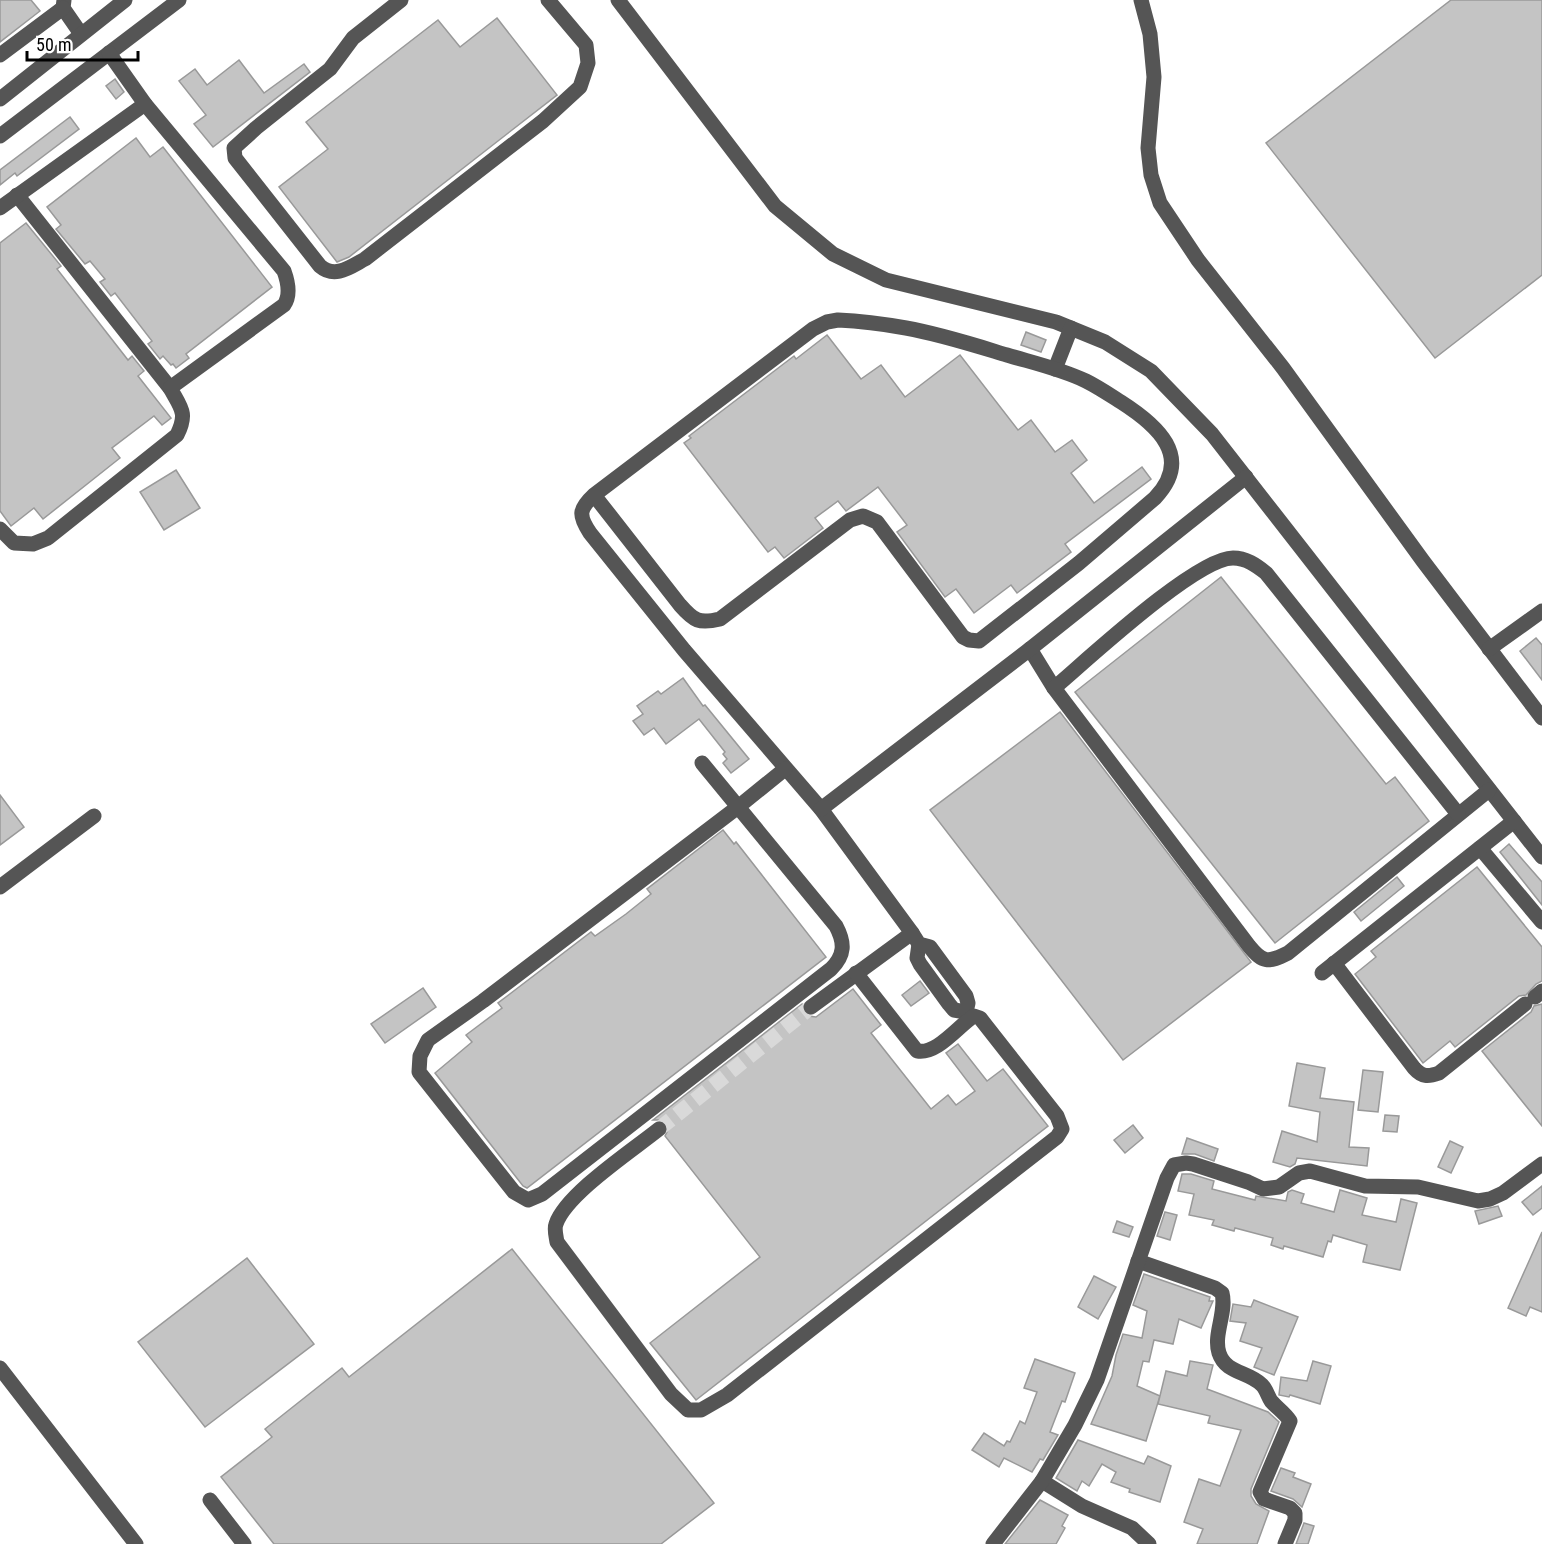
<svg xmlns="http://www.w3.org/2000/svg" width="1542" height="1544" viewBox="0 0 1542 1544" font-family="'Roboto Condensed',sans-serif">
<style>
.building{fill:#c4c4c4;stroke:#999;stroke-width:1.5}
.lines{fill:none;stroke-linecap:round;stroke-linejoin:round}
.minor-tunnel{stroke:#d9d9d9;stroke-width:15;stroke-dasharray:15 8;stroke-linecap:butt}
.minor{stroke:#555;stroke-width:15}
</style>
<rect width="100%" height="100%" fill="#fff"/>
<!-- building -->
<g class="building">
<polygon points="0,0 31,0 40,11 0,42"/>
<polygon points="1451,0 1542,0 1542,275 1435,358 1266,143"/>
<polygon points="497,18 557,95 349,257 337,262 279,187 328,149 306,122 438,20 460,47"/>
<polygon points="239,60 264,93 304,64 310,72 213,147 194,124 206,115 179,81 195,69 207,85"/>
<polygon points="115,79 124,92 116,99 106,86"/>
<polygon points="70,117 79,129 17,176 15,173 0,185 0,170"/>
<polygon points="136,138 150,157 163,147 272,287 186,354 189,358 176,368 173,364 171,365 163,356 160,359 148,344 152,341 115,293 111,296 100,282 105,279 90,261 85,264 56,229 61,225 47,207"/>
<polygon points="26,223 61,266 57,269 128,360 132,356 144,371 138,376 171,418 162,425 154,416 112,448 120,458 43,519 34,508 11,526 0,511 0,243"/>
<polygon points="1026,332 1046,340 1041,352 1021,345"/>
<polygon points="827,335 861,379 881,365 905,397 960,355 1018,430 1031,420 1055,452 1072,440 1087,460 1071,473 1094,503 1142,467 1151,479 1065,544 1071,552 1017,593 1011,585 974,613 956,589 945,597 897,532 907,525 878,487 846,511 838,501 815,518 823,528 784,558 775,547 768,552 684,443 691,438 689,436 794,356 796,359"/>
<polygon points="176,470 200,508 164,530 140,492"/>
<polygon points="1221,577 1386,784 1395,777 1429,821 1275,943 1075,692"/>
<polygon points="1536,638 1542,645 1542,680 1520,651"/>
<polygon points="683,678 703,706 705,705 749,759 731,773 723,763 727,759 723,754 725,752 699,719 666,744 654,728 644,735 633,721 643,714 637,706 658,691 661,694"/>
<polygon points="1060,712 1251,962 1123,1060 930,810"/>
<polygon points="0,795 24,827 0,845"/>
<polygon points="723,830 734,844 736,842 826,957 527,1188 523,1186 435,1073 472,1042 466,1035 502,1008 498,1003 591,932 595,936 626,914 651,894 647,889"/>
<polygon points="1509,844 1542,882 1542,905 1500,852"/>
<polygon points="1477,867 1542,947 1542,981 1536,984 1526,995 1519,996 1455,1047 1450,1041 1423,1063 1355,974 1376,957 1371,951"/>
<polygon points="1397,877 1404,886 1361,921 1354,912"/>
<polygon points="920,981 929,993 911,1006 902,995"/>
<polygon points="423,988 436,1007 385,1043 371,1024"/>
<polygon points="853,989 881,1025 871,1033 931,1109 948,1095 956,1105 975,1091 946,1053 958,1044 987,1081 1003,1069 1048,1126 696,1400 650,1343 760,1257 665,1136 669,1128 666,1123 662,1120 653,1120 802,1004 804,1013 808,1016 816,1017"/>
<polygon points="1542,1004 1542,1126 1482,1051 1531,1012 1534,1006"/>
<polygon points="1297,1063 1325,1068 1320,1098 1354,1102 1349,1147 1369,1148 1367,1166 1297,1158 1295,1164 1290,1167 1273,1162 1282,1131 1317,1142 1320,1112 1289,1106"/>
<polygon points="1363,1070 1383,1072 1378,1112 1358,1110"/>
<polygon points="1385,1115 1399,1116 1397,1132 1383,1131"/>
<polygon points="1133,1125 1143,1138 1125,1153 1114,1140"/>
<polygon points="1187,1138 1218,1149 1214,1161 1195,1154 1182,1154"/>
<polygon points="1450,1141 1463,1147 1451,1173 1438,1167"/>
<polygon points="1182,1174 1191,1174 1214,1181 1212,1189 1255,1200 1256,1196 1286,1201 1288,1192 1292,1190 1304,1194 1301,1203 1334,1212 1340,1190 1367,1198 1362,1215 1396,1222 1401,1199 1417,1203 1400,1270 1363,1262 1367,1245 1333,1235 1331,1242 1328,1241 1323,1257 1284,1246 1283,1249 1271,1245 1273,1238 1235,1228 1234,1231 1212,1225 1214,1220 1189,1215 1194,1194 1178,1191"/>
<polygon points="1542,1186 1542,1208 1533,1215 1522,1202"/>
<polygon points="1498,1206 1502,1216 1479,1224 1475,1211"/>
<polygon points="1165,1212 1177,1215 1170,1240 1157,1236"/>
<polygon points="1117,1221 1133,1227 1129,1237 1113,1232"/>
<polygon points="1542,1232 1542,1312 1530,1307 1526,1316 1508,1308"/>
<polygon points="512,1249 714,1503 661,1544 274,1544 221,1477 272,1437 265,1429 342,1368 349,1377"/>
<polygon points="247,1258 314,1344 205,1427 138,1342"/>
<polygon points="1144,1274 1210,1297 1209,1301 1213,1301 1201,1328 1179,1319 1173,1344 1154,1340 1149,1362 1143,1361 1137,1386 1160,1396 1146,1441 1091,1424 1112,1376 1116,1355 1123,1334 1142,1338 1147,1311 1133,1305"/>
<polygon points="1094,1276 1116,1287 1098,1319 1078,1307"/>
<polygon points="1254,1300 1298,1317 1274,1375 1254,1367 1262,1348 1240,1341 1246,1323 1230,1321 1233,1304 1251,1307"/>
<polygon points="1035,1359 1075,1373 1065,1402 1062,1401 1050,1432 1058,1435 1043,1460 1040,1459 1032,1472 1004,1458 999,1467 972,1450 984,1433 1004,1446 1007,1441 1010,1442 1020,1421 1025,1424 1037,1392 1024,1388"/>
<polygon points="1190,1361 1213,1365 1207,1389 1268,1412 1279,1422 1251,1489 1251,1496 1256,1504 1269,1511 1257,1544 1197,1544 1203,1529 1184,1522 1199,1479 1220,1486 1241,1430 1208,1423 1210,1416 1158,1404 1166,1371 1187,1376"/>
<polygon points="1313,1361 1331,1366 1320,1404 1290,1395 1289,1397 1279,1395 1281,1377 1307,1381"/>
<polygon points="1078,1440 1144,1464 1148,1456 1171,1466 1160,1502 1129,1492 1130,1489 1111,1482 1116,1472 1102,1464 1089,1486 1082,1481 1077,1491 1056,1478"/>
<polygon points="1281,1468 1295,1473 1293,1477 1311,1484 1302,1507 1293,1499 1271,1491"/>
<polygon points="1040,1500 1068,1515 1062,1526 1065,1528 1056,1544 1005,1544"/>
<polygon points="1304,1523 1314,1526 1308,1544 1296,1544"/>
</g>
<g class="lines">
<!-- minor-tunnel -->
<polyline class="minor-tunnel" points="659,1129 811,1007"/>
<!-- minor -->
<g class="minor">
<polyline points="64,0 63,8 81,34"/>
<path d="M401,0l-48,38 -23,31 -74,59 -22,20 1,10 85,108c15,13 30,1 45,-7l178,-138 37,-34 8,-24 -2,-18 -38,-45"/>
<polyline points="618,0 775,206 833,254 886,280 1056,322 1105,342 1151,371 1212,434 1542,857"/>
<polyline points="1141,0 1150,34 1154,77 1148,148 1151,175 1160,203 1198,260 1283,368 1423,561 1542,718"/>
<polyline points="0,55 63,8"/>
<polyline points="0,99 125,0"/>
<polyline points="0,136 179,0"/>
<polyline points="17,195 170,388"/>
<polyline points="0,208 145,104"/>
<polyline points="1055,369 1071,328"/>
<path d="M594,495l86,110c14,16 19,19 40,14l130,-99 13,-4 14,6 86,115 6,3 10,1 100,-78 76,-65c39,-41 2,-73 -34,-96 -11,-7 -23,-15 -35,-21 -25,-12 -52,-18 -79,-26 -33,-10 -67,-21 -101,-27 -22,-4 -45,-7 -68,-8l-11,2 -14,7 -219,166c-15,14 -16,20 -4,38l94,117 137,159 91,124"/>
<path d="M0,529l14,14 19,1 15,-6 129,-103c11,-22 4,-27 -7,-47l114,-83c7,-10 4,-23 0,-34l-139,-167 -36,-51"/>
<path d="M1030,649l24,39 195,258c14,17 19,17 39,7l201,-163"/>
<polyline points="1489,649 1542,611"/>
<path d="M1054,688c32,-27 142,-130 179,-130 13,0 23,7 33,15l192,241"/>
<path d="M702,763l134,163c9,17 9,29 -5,43l-289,225 -14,6 -14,-8 -95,-120 1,-16 8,-16 55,-39 255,-194 47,-38"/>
<polyline points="821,809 1030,649 1246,477"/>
<polyline points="1480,848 1542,922"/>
<polyline points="0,887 94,816"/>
<polyline points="919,944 917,958 920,964 949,1004 954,1010 966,1012 970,1018"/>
<path d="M1334,963l80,105c8,9 14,9 25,5l86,-69"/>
<polyline points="1322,973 1514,821"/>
<polyline points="1535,997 1542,991"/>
<polyline points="811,1007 912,933 919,944 930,947 966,996 968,1003 966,1012"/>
<path d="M659,1129c-26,21 -93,65 -103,95 -2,5 0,12 1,18l114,152 17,16h13l26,-15 330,-258 5,-8 -5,-13 -77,-98 -6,-2c-16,10 -37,39 -57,35l-61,-78"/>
<path d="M1138,1261l77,27 7,5c5,19 -9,41 -3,60 7,21 29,18 43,32 4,4 6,11 9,16 6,7 14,12 19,20l-30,71 4,7 26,9 5,5v7l-10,24"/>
<polyline points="0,1368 136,1544"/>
<polyline points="1042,1481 1082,1506 1132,1528 1149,1544"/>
<polyline points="210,1500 244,1544"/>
<polyline points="993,1544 1042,1481 1075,1425 1097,1380 1167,1178 1174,1165 1186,1163 1193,1164 1248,1182 1263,1189 1279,1187 1299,1173 1310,1171 1365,1186 1418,1187 1478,1201 1490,1199 1503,1193 1542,1164"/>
</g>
</g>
<!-- scale -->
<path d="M27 51v9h111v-9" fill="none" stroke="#000000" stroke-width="3"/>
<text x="36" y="51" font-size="18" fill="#000000" stroke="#ffffff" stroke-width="4.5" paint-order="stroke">50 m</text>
</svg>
